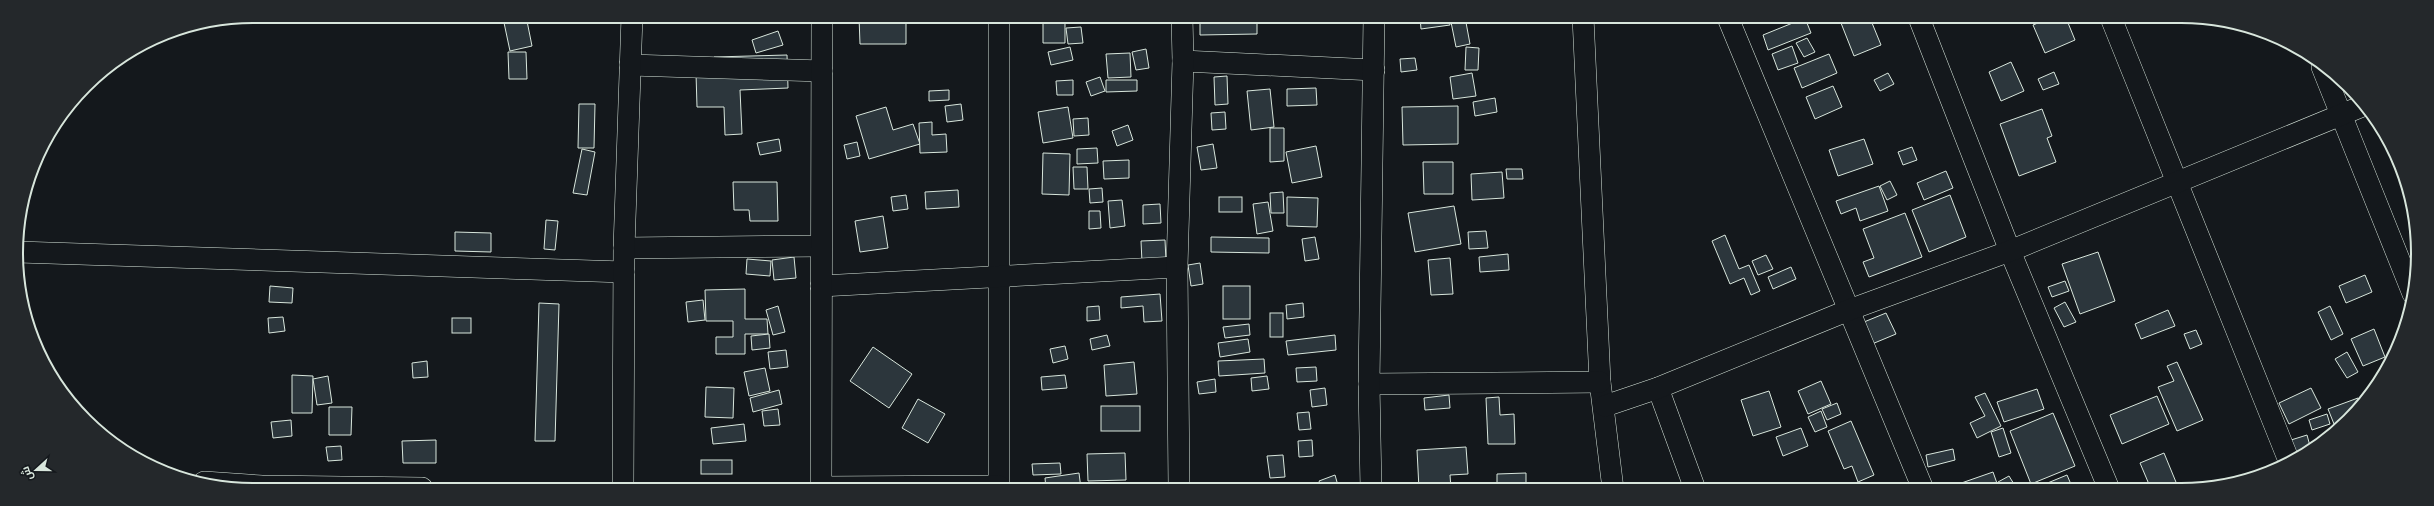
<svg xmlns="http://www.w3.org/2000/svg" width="2434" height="506" viewBox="0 0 2434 506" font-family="'Asap Condensed',Cairo,sans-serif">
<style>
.building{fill:#2c363c;stroke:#d8e6dc}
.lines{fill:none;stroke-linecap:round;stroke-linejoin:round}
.minor-casing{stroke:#d8e6dc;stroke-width:22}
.minor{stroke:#14181c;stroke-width:21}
.rim{fill:none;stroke:#d8e6dc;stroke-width:2}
</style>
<rect width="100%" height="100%" fill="#14181c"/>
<!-- building -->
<g class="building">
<polygon points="423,16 444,16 444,21 423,22"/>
<polygon points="512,16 526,16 532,46 510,51 503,18"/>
<rect x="719" y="16" width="21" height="5"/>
<polygon points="859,17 906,17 906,44 860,44"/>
<polygon points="1200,17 1257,17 1257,34 1200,35"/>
<polygon points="1420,17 1449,17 1450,25 1421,29"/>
<polygon points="1450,17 1465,17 1470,44 1456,47"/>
<polygon points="1805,18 1811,33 1768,50 1763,35"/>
<polygon points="1854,18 1870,18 1881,45 1854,56 1841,23"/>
<polygon points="2050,18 2066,18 2075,40 2045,53 2033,25"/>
<polygon points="1043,21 1065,22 1065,43 1043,43"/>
<polygon points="1081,27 1083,43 1068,44 1066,28"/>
<polygon points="778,31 783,45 756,53 752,40"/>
<polygon points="1807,38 1815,52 1804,57 1796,43"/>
<polygon points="1792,46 1798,63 1778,70 1772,54"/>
<polygon points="1070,47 1073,60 1051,65 1048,52"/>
<polygon points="1466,47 1479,48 1478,70 1465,70"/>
<polygon points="1146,49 1149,68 1136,70 1132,52"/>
<polygon points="508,52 526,52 527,79 509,79"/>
<polygon points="1130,53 1131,77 1108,78 1106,54"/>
<polygon points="1829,54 1837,73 1802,88 1794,68"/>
<polygon points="787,55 788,88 740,90 742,134 725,135 724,107 697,107 696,73 714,73 714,57"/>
<polygon points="1415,58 1417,70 1401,72 1400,59"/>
<polygon points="2011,62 2024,91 2001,101 1989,72"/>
<polygon points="2054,72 2059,84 2043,90 2038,79"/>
<polygon points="1472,73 1476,96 1453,99 1450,77"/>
<polygon points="1888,73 1894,84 1880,91 1874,80"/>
<polygon points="1227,76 1228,104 1215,105 1214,77"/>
<polygon points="1100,77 1105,91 1091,96 1086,82"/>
<polygon points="1073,80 1073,95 1057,95 1056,81"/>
<polygon points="1106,80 1137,80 1137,91 1106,92"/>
<polygon points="1833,86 1842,107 1815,119 1806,97"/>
<polygon points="1316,88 1317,105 1287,106 1287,89"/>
<polygon points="1270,89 1274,127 1251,130 1247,91"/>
<polygon points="949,90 949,100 929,101 929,91"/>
<polygon points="1495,98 1497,112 1475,116 1473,102"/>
<polygon points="579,104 595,104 594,148 578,148"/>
<polygon points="961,104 963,120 947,122 945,106"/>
<polygon points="1458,106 1458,144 1403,145 1402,107"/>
<polygon points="886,107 893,130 913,124 920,144 869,159 856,116"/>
<polygon points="1068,107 1073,138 1043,143 1038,112"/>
<polygon points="2042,109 2052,136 2047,138 2056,162 2019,176 2000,124"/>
<polygon points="1225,112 1226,129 1212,130 1211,113"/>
<polygon points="1088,118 1089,135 1074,136 1073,119"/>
<polygon points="932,122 932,135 946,134 947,152 920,153 919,123"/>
<polygon points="1128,125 1133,140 1117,146 1112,131"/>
<polygon points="1270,128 1284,128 1284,161 1270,162"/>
<polygon points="779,139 781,151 760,155 757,143"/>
<polygon points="1864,139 1873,164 1838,176 1829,150"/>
<polygon points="857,142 860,156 847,159 844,145"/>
<polygon points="1213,144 1217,168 1201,170 1197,147"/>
<polygon points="1316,146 1322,177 1292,183 1286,152"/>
<polygon points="1912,147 1917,160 1903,165 1898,152"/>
<polygon points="1097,148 1098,163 1077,164 1077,149"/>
<polygon points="582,149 595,152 587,195 573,193"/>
<polygon points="1043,153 1070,154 1069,195 1042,194"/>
<polygon points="1129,160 1129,178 1104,179 1103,161"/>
<polygon points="1423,162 1453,162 1453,194 1424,194"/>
<polygon points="1073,167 1087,167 1088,189 1074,189"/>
<polygon points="1506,169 1522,169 1523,179 1507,179"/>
<polygon points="1946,171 1953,188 1924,200 1917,183"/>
<polygon points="1502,172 1504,198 1472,200 1471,174"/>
<polygon points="1890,181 1897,195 1887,200 1880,186"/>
<polygon points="733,182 777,182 778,221 750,221 749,210 734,210"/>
<polygon points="1879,186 1888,211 1860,221 1856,208 1841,214 1836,201"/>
<polygon points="1102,188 1103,202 1090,203 1089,189"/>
<polygon points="958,190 959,207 926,209 925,192"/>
<polygon points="1283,192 1284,213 1271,213 1270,193"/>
<polygon points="906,195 908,209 893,211 891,197"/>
<polygon points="1950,195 1966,237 1929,252 1912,210"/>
<rect x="1219" y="197" width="23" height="15"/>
<polygon points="1287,197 1318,198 1317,227 1287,226"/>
<polygon points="1122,200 1125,226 1110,228 1108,201"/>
<polygon points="1268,202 1273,231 1257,234 1253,204"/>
<polygon points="1160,204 1161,223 1143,224 1143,205"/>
<polygon points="1454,206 1461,244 1415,252 1408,213"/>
<polygon points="1089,211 1100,211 1101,228 1089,229"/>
<polygon points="1905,213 1922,257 1869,277 1863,262 1874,258 1863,229"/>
<polygon points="883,216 888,248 860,252 855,221"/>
<polygon points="546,220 558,221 555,250 544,249"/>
<polygon points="1486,231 1488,248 1469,249 1468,232"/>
<polygon points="455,232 491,233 491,252 455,251"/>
<polygon points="1725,235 1739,269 1749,265 1760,291 1751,295 1744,278 1730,284 1712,241"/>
<polygon points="1211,237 1269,238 1269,253 1211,252"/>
<polygon points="1315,237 1319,259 1305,261 1302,239"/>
<polygon points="1165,240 1166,261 1142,262 1141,241"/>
<polygon points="2098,252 2115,301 2080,314 2062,264"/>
<polygon points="1508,254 1509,270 1480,272 1479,257"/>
<polygon points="1766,255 1773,269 1758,275 1752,261"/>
<polygon points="794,257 796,278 774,280 772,260"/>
<polygon points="1450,258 1453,294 1431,295 1428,260"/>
<polygon points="747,259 771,261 770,276 746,274"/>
<polygon points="1200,263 1203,284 1191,286 1188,265"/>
<polygon points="1791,267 1796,279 1773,289 1768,277"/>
<polygon points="2365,275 2372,292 2346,303 2339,286"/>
<polygon points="2065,281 2069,291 2052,297 2048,287"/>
<polygon points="270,286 293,288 292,303 269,302"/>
<rect x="1223" y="286" width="27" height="33"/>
<polygon points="745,289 745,319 767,319 768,334 745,334 745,354 716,354 716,337 733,337 733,321 706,321 705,290"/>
<polygon points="1160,294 1162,321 1144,322 1143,306 1121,308 1121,297"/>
<polygon points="703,300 705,320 688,322 686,302"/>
<polygon points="2065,302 2076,322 2064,327 2054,308"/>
<polygon points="539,303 559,304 555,441 535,441"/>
<polygon points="1303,303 1304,317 1287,319 1286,305"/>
<polygon points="778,306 785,332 773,335 766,310"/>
<polygon points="1099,306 1100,320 1087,321 1087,307"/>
<polygon points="2330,306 2343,334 2331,340 2318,312"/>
<polygon points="2168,310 2175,326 2141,339 2135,324"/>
<rect x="1270" y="313" width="13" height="24"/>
<polygon points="1886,313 1896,334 1872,344 1864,322"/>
<polygon points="283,317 285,331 269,333 268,318"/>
<rect x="452" y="318" width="19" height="15"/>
<polygon points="1249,324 1250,335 1225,338 1223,327"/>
<polygon points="2374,329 2385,357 2363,366 2351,339"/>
<polygon points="2196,330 2202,344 2190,349 2184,334"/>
<polygon points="769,334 770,348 752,350 751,336"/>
<polygon points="1107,335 1110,346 1092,350 1090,339"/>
<polygon points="1335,335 1336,350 1288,355 1286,341"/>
<polygon points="1248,339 1250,352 1220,357 1218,343"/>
<polygon points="2398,343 2395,353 2392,344"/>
<polygon points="1065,346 1068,359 1053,363 1050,349"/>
<polygon points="873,347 912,374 889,408 850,381"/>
<polygon points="786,350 788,367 770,369 768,352"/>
<polygon points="2347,352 2358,372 2347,378 2335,359"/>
<polygon points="1264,359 1265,373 1219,376 1218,361"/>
<polygon points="427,361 428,377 413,378 412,363"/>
<polygon points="1134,362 1137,394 1106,396 1104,365"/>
<polygon points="2177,362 2203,420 2177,431 2158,387 2174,381 2167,366"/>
<polygon points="1316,367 1317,381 1297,382 1296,368"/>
<polygon points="765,368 770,391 749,396 744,372"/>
<polygon points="292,375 313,376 312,413 292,413"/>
<polygon points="1065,375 1067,388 1042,390 1041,377"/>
<polygon points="328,376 332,403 317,405 313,379"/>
<polygon points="1267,376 1269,389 1252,391 1251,378"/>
<polygon points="1215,379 1216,392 1199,394 1197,382"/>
<polygon points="1821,381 1831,404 1808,414 1798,391"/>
<polygon points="706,387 734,388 733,418 705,417"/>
<polygon points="1325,388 1327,405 1312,407 1310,390"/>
<polygon points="2311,388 2321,408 2289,424 2279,403"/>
<polygon points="2037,389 2044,409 2004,422 1997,402"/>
<polygon points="779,390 782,404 753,412 750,398"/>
<polygon points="1769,391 1781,427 1753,436 1741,400"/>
<polygon points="1985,393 2001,426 1977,438 1970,423 1985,416 1975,397"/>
<polygon points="1449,395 1450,408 1425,410 1424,398"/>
<polygon points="2157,396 2169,424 2122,444 2110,415"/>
<polygon points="1499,397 1500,415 1514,414 1515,444 1488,444 1486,398"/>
<polygon points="2358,398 2360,404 2350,418 2334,424 2328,409"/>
<polygon points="918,399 945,414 928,443 902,428"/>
<polygon points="1837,403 1841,414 1827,420 1822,409"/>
<rect x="1101" y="406" width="39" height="25"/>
<polygon points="329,407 352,407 351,435 329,435"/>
<polygon points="778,409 780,425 764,426 762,411"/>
<polygon points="1821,411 1827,427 1815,432 1808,417"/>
<polygon points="1309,412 1311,429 1299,430 1297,413"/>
<polygon points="2053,413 2075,466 2031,484 2010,431"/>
<polygon points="2327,414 2330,424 2312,430 2309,420"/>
<polygon points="291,420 292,436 273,438 271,422"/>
<polygon points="1851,421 1874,475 1858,482 1852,466 1844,469 1828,431"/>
<polygon points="744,424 746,441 713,444 711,428"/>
<polygon points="1801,428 1808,446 1783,456 1776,437"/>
<polygon points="2003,428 2011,453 1999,457 1991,432"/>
<polygon points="2307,435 2310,446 2296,456 2291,440"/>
<polygon points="436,440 436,463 403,463 402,441"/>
<polygon points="1312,440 1313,456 1299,457 1298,441"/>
<polygon points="341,446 342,460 328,461 326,447"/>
<polygon points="1466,447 1468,474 1450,475 1451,489 1419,489 1417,450"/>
<polygon points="1953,449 1955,460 1928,467 1926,455"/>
<polygon points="1125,453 1126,480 1088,481 1087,454"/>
<polygon points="2164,453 2178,487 2172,489 2151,489 2140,463"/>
<polygon points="1283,455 1285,477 1270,478 1267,456"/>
<rect x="701" y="460" width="31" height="14"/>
<polygon points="1060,463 1061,474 1033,475 1032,464"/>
<polygon points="1993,472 1999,489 1950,489 1950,487"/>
<polygon points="1079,473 1081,489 1046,489 1045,478"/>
<polygon points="1526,473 1526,489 1497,489 1497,474"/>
<polygon points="1335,475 1339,489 1322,489 1319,481"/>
<polygon points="2067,475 2073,489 2033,489"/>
<polygon points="2009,476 2017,489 2002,489 1998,482"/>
<polygon points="1823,484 1825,489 1809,489"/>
</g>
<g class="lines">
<defs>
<g id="minor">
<polyline points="999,17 999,489"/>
<polyline points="1583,17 1600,382 1613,489"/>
<polyline points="1728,18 1923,489"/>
<polyline points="1919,18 2010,251 2109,489"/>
<polyline points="2111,18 2289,461"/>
<polyline points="1183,61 1374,70"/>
<polyline points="630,65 822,71"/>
<polyline points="2322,67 2413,294"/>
<polyline points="624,248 821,246"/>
<polyline points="18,252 624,272"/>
<polyline points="821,286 1177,267"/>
<polyline points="1369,384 1600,382"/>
<polyline points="1658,388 1695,489"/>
<polyline points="1605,406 1658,388 1849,310 2010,251 2365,105"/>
<polyline points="204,482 262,486 422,488"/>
<polyline points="821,487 999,486"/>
<polyline points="623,488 624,248 632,16"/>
<polyline points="821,488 822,17"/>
<polyline points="1179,489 1177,267 1183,61 1182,17"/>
<polyline points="1371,489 1369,384 1374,17"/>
</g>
</defs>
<!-- minor casing -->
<use href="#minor" class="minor-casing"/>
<!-- minor -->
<use href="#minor" class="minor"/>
</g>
<!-- crop -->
<path d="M0 0H2434V506H0ZM253 23H2181A230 230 0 0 1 2411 253V253A230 230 0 0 1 2181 483H253A230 230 0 0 1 23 253V253A230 230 0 0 1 253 23Z" fill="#24282b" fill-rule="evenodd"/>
<path class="rim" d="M253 23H2181A230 230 0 0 1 2411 253V253A230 230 0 0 1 2181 483H253A230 230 0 0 1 23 253V253A230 230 0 0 1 253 23Z"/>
<!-- north arrow -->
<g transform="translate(36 470) rotate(249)" stroke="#14181c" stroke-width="3" paint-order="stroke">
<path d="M0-3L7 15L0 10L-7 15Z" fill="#d8e6dc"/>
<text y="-6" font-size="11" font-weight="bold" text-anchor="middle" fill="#d8e6dc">ش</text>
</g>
</svg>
